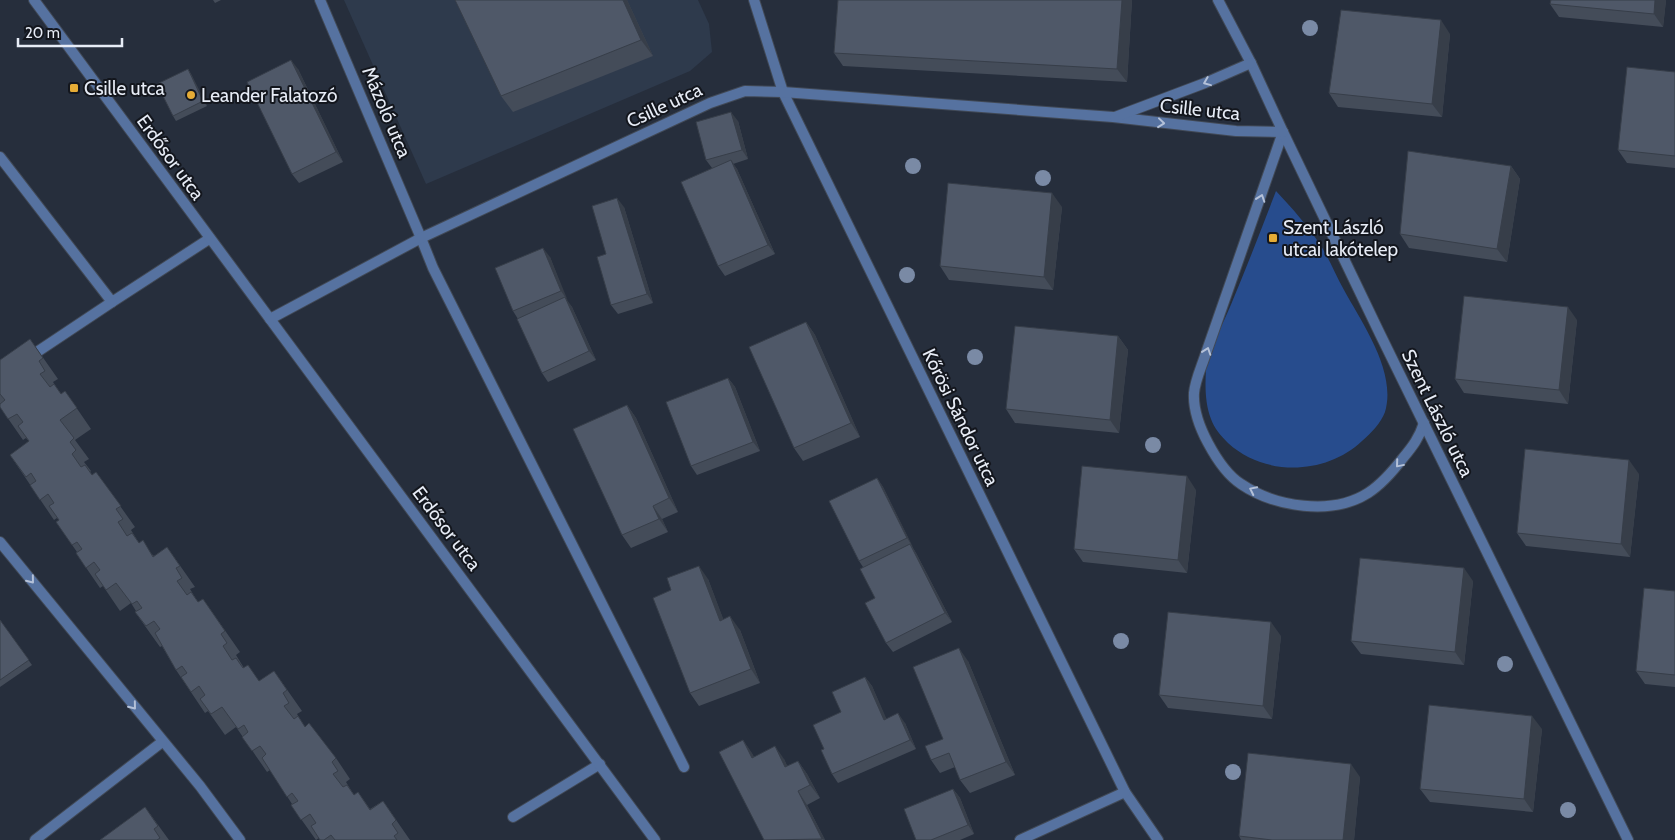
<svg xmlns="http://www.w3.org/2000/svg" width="1675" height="840" viewBox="0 0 1675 840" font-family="Cabin,sans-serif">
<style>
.built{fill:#2e3a4c}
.green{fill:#274c8d}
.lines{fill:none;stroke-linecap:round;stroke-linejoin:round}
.service-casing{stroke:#414956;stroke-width:12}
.minor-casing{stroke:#414956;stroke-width:12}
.tertiary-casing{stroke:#414956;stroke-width:12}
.service{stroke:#5672a0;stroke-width:10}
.minor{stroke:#5672a0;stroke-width:10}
.tertiary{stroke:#5672a0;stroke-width:10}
.tree{fill:#7a8aa5}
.wall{fill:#444c59}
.shaded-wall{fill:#373e49}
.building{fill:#4f5868;stroke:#373e49}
.oneway{stroke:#b4c1d8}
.poi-dot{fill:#e6ac36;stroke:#13161d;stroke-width:2}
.labels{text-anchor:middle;stroke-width:4;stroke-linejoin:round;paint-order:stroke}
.poi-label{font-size:19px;fill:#e7ecf6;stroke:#13161d;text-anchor:start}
.street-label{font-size:19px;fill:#e7ecf6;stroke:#13161d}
</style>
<rect width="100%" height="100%" fill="#262e3c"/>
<!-- built -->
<polygon class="built" points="344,0 698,0 709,24 712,52 690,71 426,184"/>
<!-- green -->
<path class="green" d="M1276,191c16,17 32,35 45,55 9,14 15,30 23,44 18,33 53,82 41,122 -4,11 -14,21 -23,29 -36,34 -97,36 -134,2 -7,-7 -14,-15 -17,-24 -6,-15 -6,-34 -5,-49 0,-13 18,-49 24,-63 16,-38 31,-77 46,-116z"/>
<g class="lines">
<defs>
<g id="service">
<path d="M1283,132l-78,224c-4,12 -10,25 -11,37 -1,18 6,35 14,50 8,15 19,32 33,41 34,23 91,32 127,9 14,-9 25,-22 35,-35 10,-12 16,-20 21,-35"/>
<polyline points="0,157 112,302 209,239"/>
<polyline points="421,238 433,268 684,767"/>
<polyline points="513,817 600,764"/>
</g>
<g id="minor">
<polyline points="320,0 421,238"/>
<polyline points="754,0 783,92 1125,792 1158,840"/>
<polyline points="1283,132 1380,334 1628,840"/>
<polyline points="270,319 655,840"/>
<polyline points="28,358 112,302"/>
<polyline points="0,542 200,786 240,840"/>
<polyline points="35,840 162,742"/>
<polyline points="1020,840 1125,792"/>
</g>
<g id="tertiary">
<polyline points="34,0 270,319 421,238 710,103 745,91 783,92 1113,117 1236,131 1283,132 1251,63 1218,0"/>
<polyline points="1115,117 1205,83 1251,63"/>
</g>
</defs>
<!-- service casing -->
<use href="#service" class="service-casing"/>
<!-- minor casing -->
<use href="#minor" class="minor-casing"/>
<!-- tertiary casing -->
<use href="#tertiary" class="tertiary-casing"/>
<!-- service -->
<use href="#service" class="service"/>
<!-- minor -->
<use href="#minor" class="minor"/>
<!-- tertiary -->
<use href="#tertiary" class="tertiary"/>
</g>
<!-- trees -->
<g class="tree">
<circle cx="1310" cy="28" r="8"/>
<circle cx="913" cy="166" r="8"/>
<circle cx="1043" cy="178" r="8"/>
<circle cx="907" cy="275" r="8"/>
<circle cx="975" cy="357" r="8"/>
<circle cx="1153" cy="445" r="8"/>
<circle cx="1121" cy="641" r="8"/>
<circle cx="1505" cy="664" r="8"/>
<circle cx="1233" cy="772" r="8"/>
<circle cx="1568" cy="810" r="8"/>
</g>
<!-- wall -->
<g class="wall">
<polygon points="213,0 221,0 215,3"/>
<polygon points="627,0 653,56 513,112 501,96"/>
<polygon points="838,0 1132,0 1127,82 843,66 834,53"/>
<polygon points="1551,0 1666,0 1663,27 1559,17 1550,4"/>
<polygon points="1450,34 1442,117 1338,107 1329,93"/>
<polygon points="188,69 191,74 207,106 176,121 173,116"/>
<polygon points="298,69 343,162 299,183 292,174"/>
<polygon points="1675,72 1675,168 1627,163 1618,150"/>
<polygon points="738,121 748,159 733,164 737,169 775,254 725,276 718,266 712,168 706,160"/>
<polygon points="1511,166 1520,179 1507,262 1409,248 1400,234"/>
<polygon points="624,207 653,303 618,314 611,305 606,254"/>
<polygon points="1062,207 1053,290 949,280 940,266"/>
<polygon points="550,257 567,301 572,307 596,360 548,382 542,373 518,319 513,311"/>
<polygon points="1577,320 1568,404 1464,393 1455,379"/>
<polygon points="806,322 815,335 860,437 803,461 794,448"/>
<polygon points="1118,336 1128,350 1119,433 1015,423 1006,409"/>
<polygon points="30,339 58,379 53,382 61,394 65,391 91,429 75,440 89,459 84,462 91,471 90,472 92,475 96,472 135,527 131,530 139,543 154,556 167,547 195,587 190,589 196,599 198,602 203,599 240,652 236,655 244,668 259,681 274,671 302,711 297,714 305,727 336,758 350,779 346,782 354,795 358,792 370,809 383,801 410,840 320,840 319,838 316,840 291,805 292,804 270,770 267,772 236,727 225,735 208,711 205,713 176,670 162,646 160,647 135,612 136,611 131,603 120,611 103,586 100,588 76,553 77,552 56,522 59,520 57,518 54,520 10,455 29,441 26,438 23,440 0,407 0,360"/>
<polygon points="728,378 735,387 760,451 697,475 691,466"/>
<polygon points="627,405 636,418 678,512 662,519 668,532 631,548 622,535"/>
<polygon points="1639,474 1630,557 1526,546 1517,533"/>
<polygon points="877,478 883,487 913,548 916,553 952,622 893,652 886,643 875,598 863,567 859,561"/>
<polygon points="1196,490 1187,573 1083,562 1074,549"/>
<polygon points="708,579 723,619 740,630 760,683 699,706 690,693"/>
<polygon points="1473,581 1464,665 1361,654 1351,641"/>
<polygon points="1675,591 1675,687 1645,684 1636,671"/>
<polygon points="0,620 32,665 0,687"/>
<polygon points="1281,636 1272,719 1168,708 1159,695"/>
<polygon points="968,661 1015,775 970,793 960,780 955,767 940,773 931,760 943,739"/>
<polygon points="865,677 872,686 886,719 905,723 916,749 838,783 832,774 824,749 841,712"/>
<polygon points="1542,729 1533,812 1430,802 1420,789"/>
<polygon points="743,740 754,757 784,759 787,766 798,761 807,774 820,798 807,805 825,840 764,840"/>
<polygon points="1360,777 1354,840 1241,840 1239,836"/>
<polygon points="953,789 960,798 974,834 960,840 916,840"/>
<polygon points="145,807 169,840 100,840"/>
</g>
<!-- shaded-wall -->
<g class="shaded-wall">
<polygon points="623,0 627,0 653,56 641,40"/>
<polygon points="1122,0 1132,0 1127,82 1117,69"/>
<polygon points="1655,0 1666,0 1663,27 1654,14"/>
<polygon points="1441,20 1450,34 1442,117 1432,104"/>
<polygon points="291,60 298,69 343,162 336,152"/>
<polygon points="188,69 191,74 207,106 203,101"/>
<polygon points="731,112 738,121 748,159 742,150"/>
<polygon points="731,160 737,169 775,254 768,245"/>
<polygon points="1511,166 1520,179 1507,262 1497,249"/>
<polygon points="1052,193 1062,207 1053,290 1044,277"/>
<polygon points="617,198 624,207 653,303 647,294"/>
<polygon points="543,248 550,257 568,301 561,291"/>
<polygon points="565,297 572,307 596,360 589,351"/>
<polygon points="1568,307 1577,320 1568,404 1559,390"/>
<polygon points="806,322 815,335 860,437 851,423"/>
<polygon points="1118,336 1128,350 1119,433 1110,420"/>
<polygon points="728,378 735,387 760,451 753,442"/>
<polygon points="627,405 636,418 678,512 669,498"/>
<polygon points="1629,460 1639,474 1630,557 1621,544"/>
<polygon points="1187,476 1196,490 1187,573 1178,560"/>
<polygon points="877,478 883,487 913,547 907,538"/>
<polygon points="653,506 662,519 668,532 659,519"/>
<polygon points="910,544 916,553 952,622 945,613"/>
<polygon points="699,566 708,579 729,634 720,621"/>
<polygon points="1464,568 1473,581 1464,665 1455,652"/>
<polygon points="730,616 740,630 760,683 751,669"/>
<polygon points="1271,622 1281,636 1272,719 1263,706"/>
<polygon points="959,648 968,661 1015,775 1006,762"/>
<polygon points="865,677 872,686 891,729 884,720"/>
<polygon points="898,713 905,723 916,749 910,740"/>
<polygon points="1532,716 1542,729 1533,812 1524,799"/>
<polygon points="743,740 752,753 761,771 752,758"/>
<polygon points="775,746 784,759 794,780 785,767"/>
<polygon points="798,761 807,774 820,798 810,785"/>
<polygon points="1351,764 1360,777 1354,840 1343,840"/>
<polygon points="953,789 960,798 974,834 968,825"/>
<polygon points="798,791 807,805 825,840 822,839"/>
</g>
<!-- building -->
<g class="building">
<polygon points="455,0 623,0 641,40 501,96"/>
<polygon points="838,0 1122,0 1117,69 834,53"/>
<polygon points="1551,0 1655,0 1654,14 1550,4"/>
<polygon points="1341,10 1441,20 1432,104 1329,93"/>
<polygon points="291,60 336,152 292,174 247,82"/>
<polygon points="1627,67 1675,72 1675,156 1618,150"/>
<polygon points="188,69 203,101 173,116 157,84"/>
<polygon points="731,112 742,150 706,160 696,122"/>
<polygon points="1408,151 1511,166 1497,249 1400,234"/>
<polygon points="731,160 768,245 718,266 681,182"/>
<polygon points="948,183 1052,193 1044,277 940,266"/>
<polygon points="617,198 647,294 611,305 597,257 606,254 592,206"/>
<polygon points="543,248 561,291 513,311 495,268"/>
<polygon points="1464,296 1568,307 1559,390 1455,379"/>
<polygon points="565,297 589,351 542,373 517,319"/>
<polygon points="806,322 851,423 794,448 749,347"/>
<polygon points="1015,326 1118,336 1110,420 1006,409"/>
<polygon points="30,339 43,358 39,361 45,371 40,374 50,387 54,384 61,394 65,391 77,408 60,420 74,438 70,442 76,450 72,454 81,467 85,465 92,475 96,472 121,506 116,509 123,519 118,522 127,536 132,533 139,543 143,540 153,557 167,547 180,566 176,568 182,578 177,581 187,595 191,592 198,602 203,599 225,631 221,634 227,643 223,646 232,660 236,658 243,668 248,665 259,681 274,671 287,690 283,693 289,703 284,706 294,719 298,716 305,727 309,723 336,758 332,762 338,771 333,774 343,787 347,785 354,795 358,792 370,810 383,801 396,820 392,824 398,833 394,836 397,840 335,840 331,835 324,840 320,840 311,826 316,823 310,814 301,820 291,805 298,801 292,793 287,797 262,758 266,754 260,746 252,751 242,737 248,732 244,725 238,729 222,707 211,714 200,699 205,695 199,686 191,692 181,677 187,673 182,666 176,670 155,633 160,629 154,621 146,626 135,612 142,608 137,601 132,604 116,583 106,590 95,574 100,570 94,562 86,568 76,553 82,549 77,542 72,545 56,522 59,520 49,506 54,503 48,494 40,500 30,485 36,481 31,473 26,477 10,455 29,441 18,426 23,422 17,414 8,419 0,407 0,404 5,400 0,394 0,360"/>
<polygon points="728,378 753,442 691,466 666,402"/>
<polygon points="627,405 669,498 653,506 659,519 622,535 573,429"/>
<polygon points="1525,449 1629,460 1621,544 1517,533"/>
<polygon points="1082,466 1187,476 1178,560 1074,549"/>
<polygon points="877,478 907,538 859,561 829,501"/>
<polygon points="910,544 945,613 886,643 865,603 875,598 860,569"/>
<polygon points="1360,558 1464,568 1455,652 1351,641"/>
<polygon points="699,566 720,621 730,616 751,669 690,693 653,598 671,590 667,578"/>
<polygon points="1644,588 1675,591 1675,675 1636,671"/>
<polygon points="1168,612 1271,622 1263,706 1159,695"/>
<polygon points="0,620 29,660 0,680"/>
<polygon points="959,648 1006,762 960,780 949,753 931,760 925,746 943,739 913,667"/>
<polygon points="865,677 884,720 898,713 910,740 832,774 821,750 824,749 813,725 841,712 832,692"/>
<polygon points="1429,705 1532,716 1524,799 1420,789"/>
<polygon points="743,740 752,758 775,746 785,767 798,761 810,785 798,791 822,839 764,840 719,752"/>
<polygon points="1248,753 1351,764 1343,840 1272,840 1239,836"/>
<polygon points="953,789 968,825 931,840 916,840 904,809"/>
<polygon points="145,807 158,826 154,829 160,838 157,840 100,840"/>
</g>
<!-- one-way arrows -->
<defs><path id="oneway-chevron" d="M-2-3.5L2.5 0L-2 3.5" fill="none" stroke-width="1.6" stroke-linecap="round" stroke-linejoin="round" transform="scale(1.25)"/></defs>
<g class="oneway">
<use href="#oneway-chevron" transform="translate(1207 82) rotate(158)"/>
<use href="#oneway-chevron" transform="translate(1161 123) rotate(6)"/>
<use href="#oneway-chevron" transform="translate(1261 198) rotate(-71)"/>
<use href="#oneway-chevron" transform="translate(1207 351) rotate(-71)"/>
<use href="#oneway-chevron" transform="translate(1399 464) rotate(130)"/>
<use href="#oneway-chevron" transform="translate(1253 490) rotate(-154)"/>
<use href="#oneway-chevron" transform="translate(31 580) rotate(51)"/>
<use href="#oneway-chevron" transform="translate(133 706) rotate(51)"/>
</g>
<!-- markers -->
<g class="poi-dot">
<rect x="69" y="83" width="10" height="10" rx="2.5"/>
<circle cx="191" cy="95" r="5"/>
<rect x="1268" y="233" width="10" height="10" rx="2.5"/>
</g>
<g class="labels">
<!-- poi labels -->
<g class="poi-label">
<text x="84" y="95">Csille utca</text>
<text x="201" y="102">Leander Falatozó</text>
<text x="1283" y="234">Szent László<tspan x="1283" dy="22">utcai lakótelep</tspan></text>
</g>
<!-- street labels -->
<g class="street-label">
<text transform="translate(664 105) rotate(-25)" y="7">Csille utca</text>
<text transform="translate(1200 109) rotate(6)" y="7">Csille utca</text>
<text transform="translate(387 112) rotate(67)" y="7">Mázoló utca</text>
<text transform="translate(171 157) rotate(54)" y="7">Erdősor utca</text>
<text transform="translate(1438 413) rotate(64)" y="7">Szent László utca</text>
<text transform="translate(961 417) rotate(64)" y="7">Kőrösi Sándor utca</text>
<text transform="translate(447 528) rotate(53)" y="7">Erdősor utca</text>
</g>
</g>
<!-- scale -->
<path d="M18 38v8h104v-8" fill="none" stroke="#e7ecf6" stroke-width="2.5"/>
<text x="25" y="38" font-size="15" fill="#e7ecf6" stroke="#13161d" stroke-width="4" paint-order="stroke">20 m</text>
</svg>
